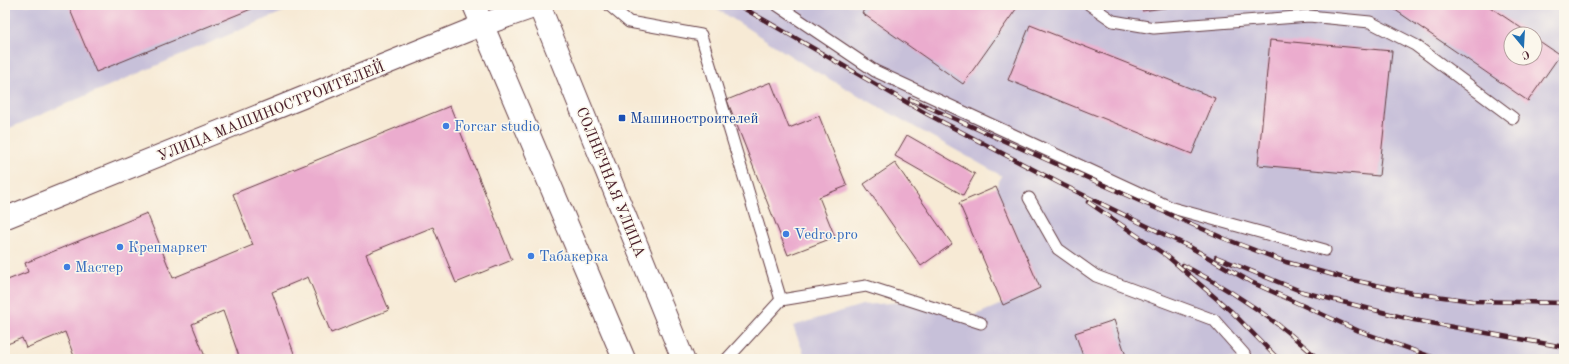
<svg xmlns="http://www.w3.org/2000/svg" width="1569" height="364" viewBox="0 0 1569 364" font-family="'Old Standard TT',serif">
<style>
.industrial{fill:#c7c0d9;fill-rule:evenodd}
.building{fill:#ebacce}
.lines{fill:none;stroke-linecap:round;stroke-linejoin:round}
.service-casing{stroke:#643d44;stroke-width:13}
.minor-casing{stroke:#643d44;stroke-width:23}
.tertiary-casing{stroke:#643d44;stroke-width:24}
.secondary-casing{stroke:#643d44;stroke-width:24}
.service{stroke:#fff;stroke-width:11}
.minor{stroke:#fff;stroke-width:21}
.tertiary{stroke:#fff;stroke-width:22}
.secondary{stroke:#fff;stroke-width:22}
.rail-casing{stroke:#4a1f2b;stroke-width:4.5}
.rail{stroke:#fbf7ec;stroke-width:3;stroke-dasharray:9;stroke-linecap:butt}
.transit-dot{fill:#1a4fb4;stroke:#fbf7ec;stroke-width:1.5}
.shop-dot{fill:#3f7fe0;stroke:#fbf7ec;stroke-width:1.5}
.labels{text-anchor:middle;stroke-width:3;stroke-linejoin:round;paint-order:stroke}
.street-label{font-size:15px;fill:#4a1f2b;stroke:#fbf7ec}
.transit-label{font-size:15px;fill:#164399;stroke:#fbf7ec;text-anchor:start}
.shop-label{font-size:15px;fill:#366cbe;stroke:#fbf7ec;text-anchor:start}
</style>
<rect width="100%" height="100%" fill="#fbf7ec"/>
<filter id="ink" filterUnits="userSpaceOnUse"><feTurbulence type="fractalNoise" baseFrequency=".025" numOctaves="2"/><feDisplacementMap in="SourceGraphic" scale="8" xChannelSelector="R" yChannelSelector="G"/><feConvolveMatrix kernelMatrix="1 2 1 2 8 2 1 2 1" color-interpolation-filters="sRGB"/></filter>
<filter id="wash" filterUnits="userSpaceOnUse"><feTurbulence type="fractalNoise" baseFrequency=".012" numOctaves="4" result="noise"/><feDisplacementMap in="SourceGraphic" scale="16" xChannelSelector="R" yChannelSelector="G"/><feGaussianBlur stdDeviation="0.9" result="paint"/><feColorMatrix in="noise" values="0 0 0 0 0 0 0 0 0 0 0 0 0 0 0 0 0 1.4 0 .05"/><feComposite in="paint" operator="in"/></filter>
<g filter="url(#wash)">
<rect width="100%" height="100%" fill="#f7ead5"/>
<!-- industrial -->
<g class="industrial">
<polygon points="5,5 299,5 5,130"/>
<path d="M711,5h853v354h-758l-13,-33 69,-21 71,-5 33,19 74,-31 -44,-101 6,-11 -194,-109zM1511,34h24v24h-24z"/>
</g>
<g id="blocks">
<!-- building -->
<g class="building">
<polygon points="68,5 261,5 96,72"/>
<polygon points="867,5 1019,5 963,84 862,13"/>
<polygon points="1141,5 1178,5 1178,6 1142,11"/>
<polygon points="1388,5 1487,5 1530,34 1511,34 1511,58 1535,58 1535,38 1560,55 1528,101"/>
<polygon points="1030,25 1215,98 1192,154 1008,80"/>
<polygon points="1270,40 1392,51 1379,176 1258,165"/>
<polygon points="771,82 789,128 819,116 847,186 819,197 835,237 788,255 727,100"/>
<polygon points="450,106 512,260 456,283 433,227 366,254 389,310 331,333 308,277 272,292 296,359 240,359 223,311 192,324 206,359 75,359 65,332 26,348 22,338 5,345 5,281 28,272 25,263 147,213 173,278 253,245 233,194"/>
<polygon points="907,135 975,174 963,195 895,156"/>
<polygon points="895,163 952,244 921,266 864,184"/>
<polygon points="996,187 1040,288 1003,305 959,203"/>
<polygon points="1114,320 1127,359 1084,359 1075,333"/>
</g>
</g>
</g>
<g filter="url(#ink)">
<use href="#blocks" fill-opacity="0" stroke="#643d44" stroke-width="1"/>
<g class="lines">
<defs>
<g id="service">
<polyline points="609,5 629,22 701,35 781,300"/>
<polyline points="777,5 875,71 1172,208 1325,250"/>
<polyline points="1090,5 1113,21 1154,28 1309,16 1370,22 1415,45 1513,118"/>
<polyline points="1029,198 1058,249 1096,276 1214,320 1244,354 1246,359"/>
<polyline points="727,359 781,300 866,286 981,323"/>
</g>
<polyline id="minor" points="5,218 482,25"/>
<polyline id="tertiary" points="482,25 539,5"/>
<g id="secondary">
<polyline points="474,5 624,359"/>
<polyline points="539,5 683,359"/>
</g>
</defs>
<!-- service casing -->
<use href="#service" class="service-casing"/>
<!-- minor casing -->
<use href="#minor" class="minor-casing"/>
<!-- tertiary casing -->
<use href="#tertiary" class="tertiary-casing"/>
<!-- secondary casing -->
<use href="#secondary" class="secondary-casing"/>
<!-- service -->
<use href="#service" class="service"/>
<!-- minor -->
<use href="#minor" class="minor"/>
<!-- tertiary -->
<use href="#tertiary" class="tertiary"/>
<!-- secondary -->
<use href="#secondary" class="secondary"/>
<defs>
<g id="rail">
<polyline points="738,5 927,114 1063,185 1190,247 1251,282 1359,331 1438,359"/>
<polyline points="910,99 1223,238 1286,262 1348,279 1413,293 1473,301 1564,303"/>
<polyline points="1088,202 1167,256 1232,312 1278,359"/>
<polyline points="1216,257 1303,292 1414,320 1564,347"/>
<path d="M1183,265c48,25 96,56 135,94"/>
</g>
</defs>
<!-- rail casing -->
<use href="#rail" class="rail-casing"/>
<!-- rail -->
<use href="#rail" class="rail"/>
</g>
</g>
<!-- markers -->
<rect class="transit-dot" x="618" y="114" width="8" height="8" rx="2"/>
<g class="shop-dot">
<circle cx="446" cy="126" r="4"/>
<circle cx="786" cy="234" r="4"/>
<circle cx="120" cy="247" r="4"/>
<circle cx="531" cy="256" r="4"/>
<circle cx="67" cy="267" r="4"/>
</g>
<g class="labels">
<!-- street labels -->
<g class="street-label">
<text transform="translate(271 111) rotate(-22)" y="5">УЛИЦА МАШИНОСТРОИТЕЛЕЙ</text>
<text transform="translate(611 182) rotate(68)" y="5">СОЛНЕЧНАЯ УЛИЦА</text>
</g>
<!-- transit labels -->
<g class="transit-label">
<text x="630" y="123">Машиностроителей</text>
</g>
<!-- shop labels -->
<g class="shop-label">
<text x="454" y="131">Forcar studio</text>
<text x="794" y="239">Vedro.pro</text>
<text x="128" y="252">Крепмаркет</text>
<text x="539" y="261">Табакерка</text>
<text x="75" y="272">Мастер</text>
</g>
</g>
<!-- margin -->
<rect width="1569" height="364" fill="none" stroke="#fbf7ec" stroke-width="20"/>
<!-- north arrow -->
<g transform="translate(1523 46) rotate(162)"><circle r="19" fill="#fbf7ec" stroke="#b4a19f"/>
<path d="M0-3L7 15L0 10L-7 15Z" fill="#1f6fb2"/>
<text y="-6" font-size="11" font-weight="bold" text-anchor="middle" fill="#4a1f2b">С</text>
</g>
</svg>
